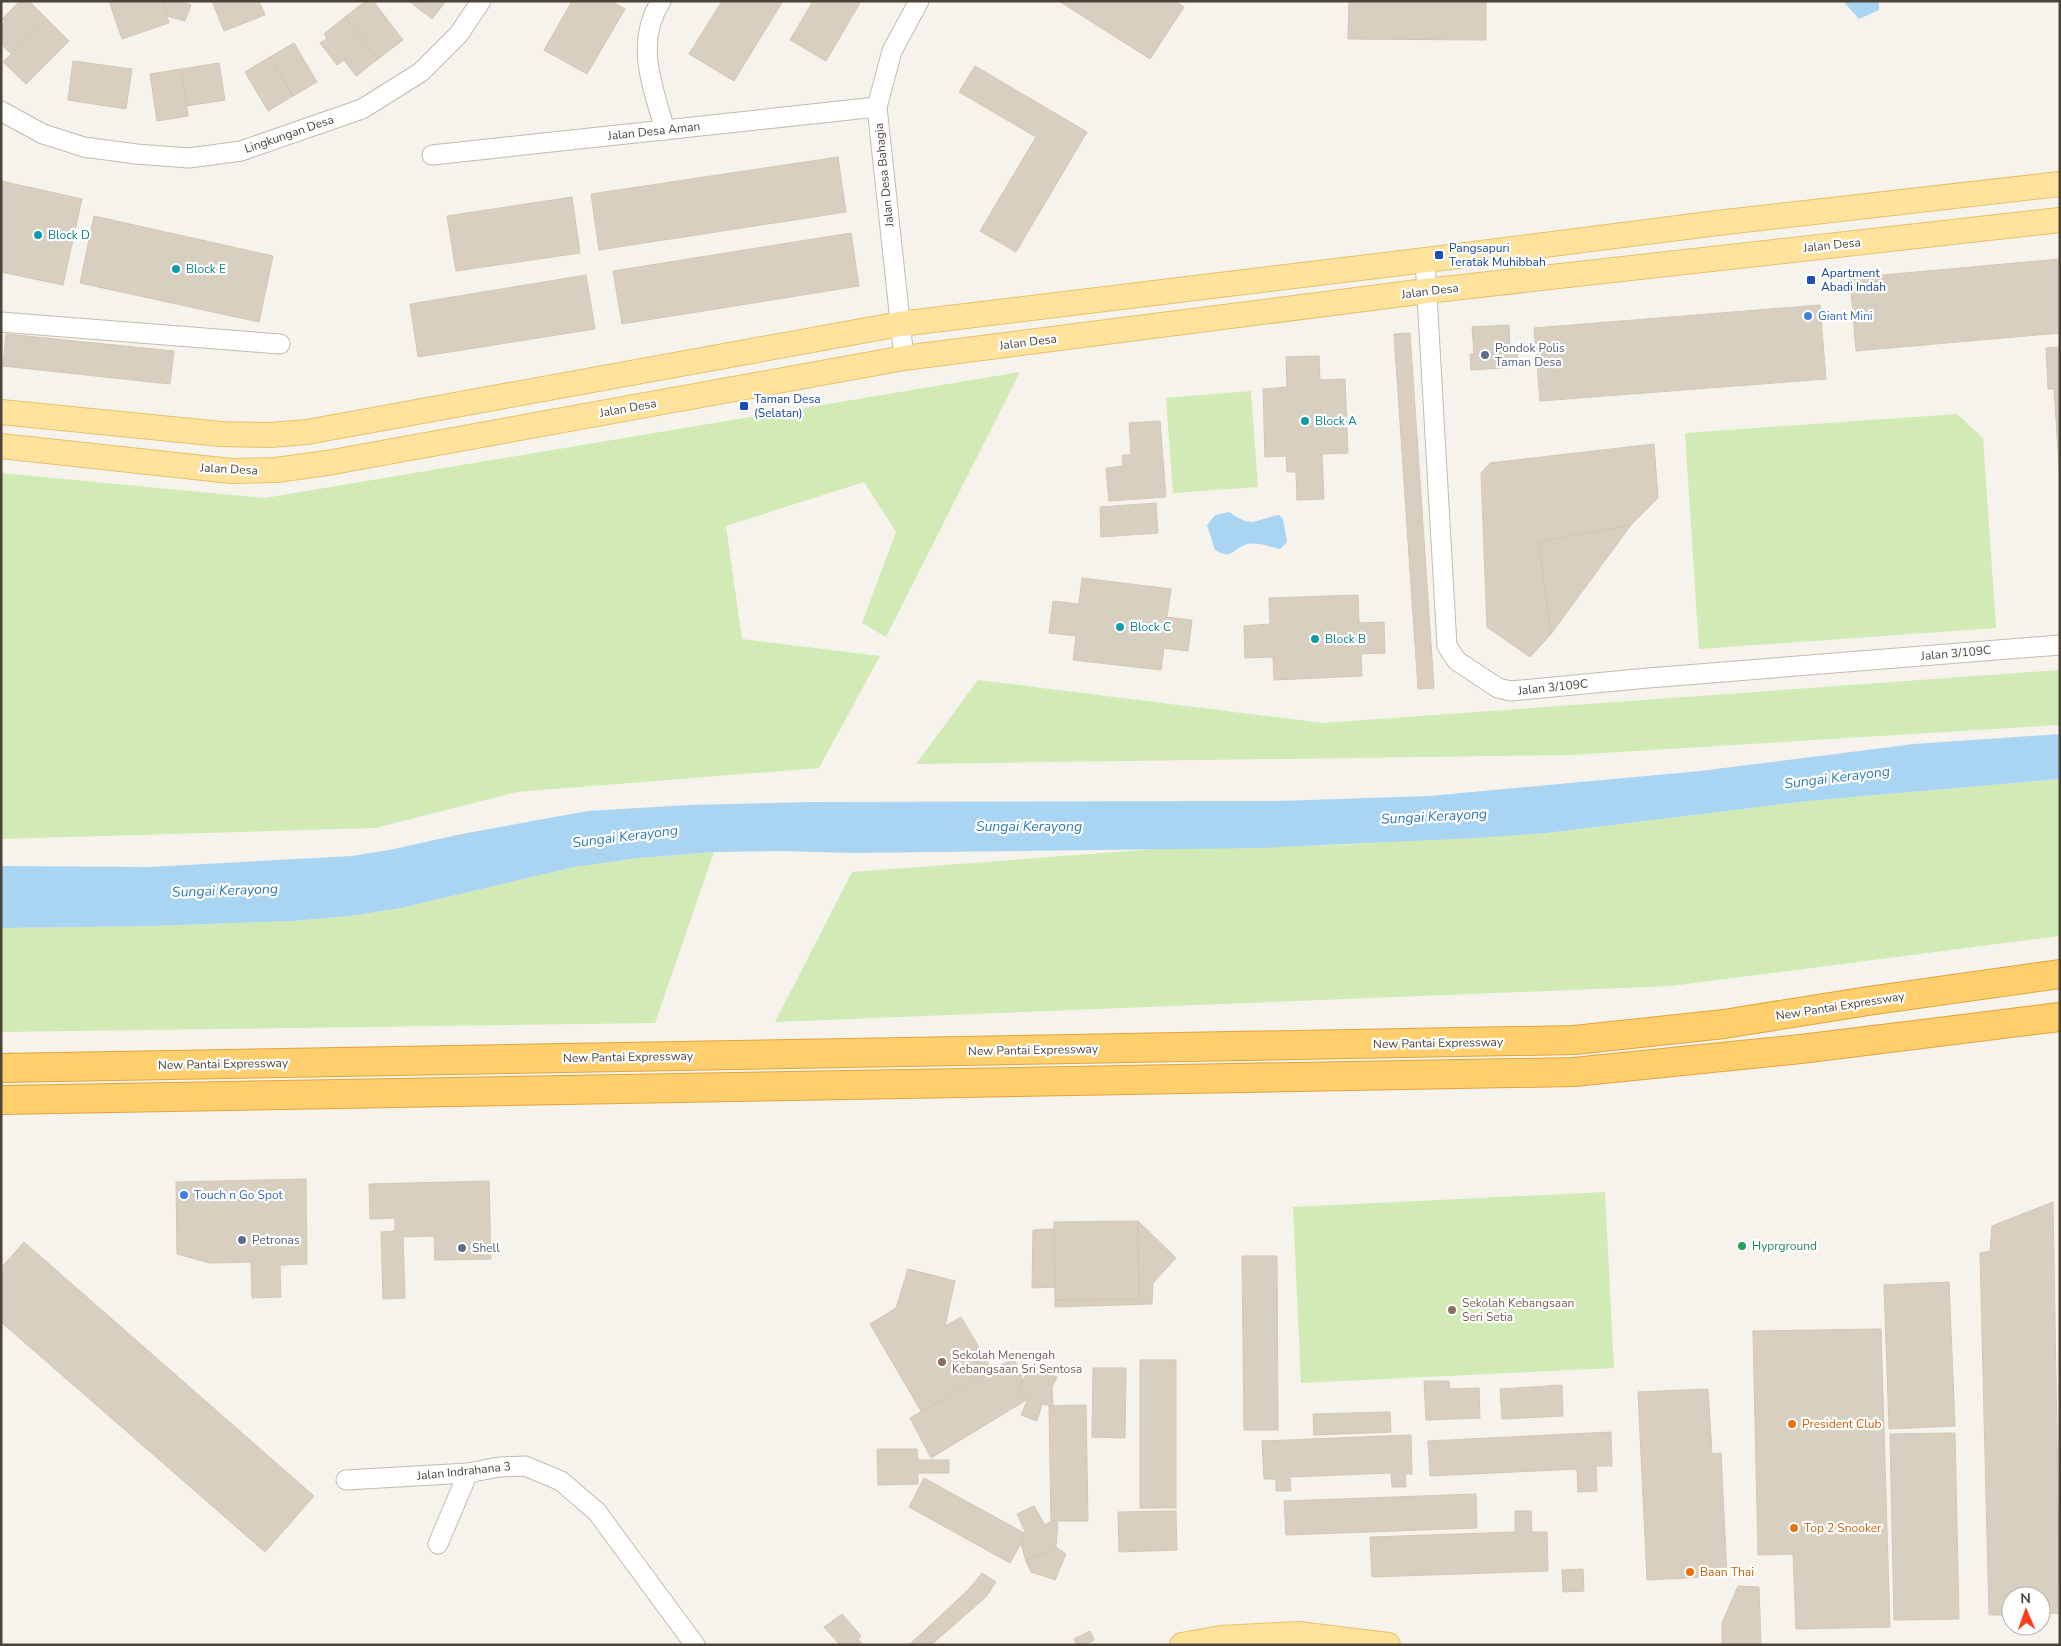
<svg xmlns="http://www.w3.org/2000/svg" width="2061" height="1646" viewBox="0 0 2061 1646" font-family="'Nunito Sans',sans-serif">
<style>
.green{fill:#d2eab5}
.water{fill:#a9d4f2}
.building{fill:#d8cfc1;stroke:#d3c7b4}
.lines{fill:none;stroke-linecap:round;stroke-linejoin:round}
.minor-casing{stroke:#c2bbae;stroke-width:21}
.major-casing{stroke:#e6c16a;stroke-width:26}
.highway-casing{stroke:#e0a43c;stroke-width:30}
.minor{stroke:#fff;stroke-width:19}
.major{stroke:#ffe39c;stroke-width:24}
.highway{stroke:#ffcf6e;stroke-width:28}
.culture-dot{fill:#0f9aa8;stroke:#fff;stroke-width:2}
.transit-dot{fill:#1a4fb4;stroke:#fff;stroke-width:2}
.shop-dot{fill:#3f7fe0;stroke:#fff;stroke-width:2}
.service-dot{fill:#5c6f8a;stroke:#fff;stroke-width:2}
.leisure-dot{fill:#2e9e5b;stroke:#fff;stroke-width:2}
.education-dot{fill:#8d6e63;stroke:#fff;stroke-width:2}
.food-dot{fill:#e8710a;stroke:#fff;stroke-width:2}
.labels{text-anchor:middle;stroke-width:4.5;stroke-linejoin:round;paint-order:stroke}
.street-label{font-size:12px;fill:#4b4439;stroke:#fff}
.culture-label{font-size:12px;fill:#0d838f;stroke:#fff;text-anchor:start}
.transit-label{font-size:12px;fill:#164399;stroke:#fff;text-anchor:start}
.shop-label{font-size:12px;fill:#366cbe;stroke:#fff;text-anchor:start}
.service-label{font-size:12px;fill:#4e5e75;stroke:#fff;text-anchor:start}
.leisure-label{font-size:12px;fill:#27864d;stroke:#fff;text-anchor:start}
.education-label{font-size:12px;fill:#785e54;stroke:#fff;text-anchor:start}
.food-label{font-size:12px;fill:#c56008;stroke:#fff;text-anchor:start}
.water-label{font-size:14px;font-style:italic;fill:#2e7ab2;stroke:#fff}
</style>
<rect width="100%" height="100%" fill="#f6f3ec"/>
<!-- green -->
<g class="green">
<polygon points="1020,372 886,637 862,623 896,532 864,482 726,526 742,639 880,656 819,768 517,792 375,828 1,839 1,473 265,498"/>
<polygon points="1251,391 1258,487 1173,493 1166,398"/>
<polygon points="1957,414 1983,438 1996,628 1699,649 1685,433"/>
<polygon points="2060,670 2060,725 1570,755 916,764 978,680 1323,723"/>
<polygon points="2060,779 2060,936 1671,986 775,1022 852,872 1169,848 1335,845 1547,833 1808,801"/>
<polygon points="714,852 655,1023 1,1032 1,928 154,926 293,921 350,916 401,908 574,867 639,858"/>
<polygon points="1605,1192 1614,1368 1301,1383 1293,1207"/>
</g>
<!-- water -->
<g class="water">
<polygon points="1843,1 1879,1 1879,10 1859,19"/>
<path d="M1229,512c25,17 24,8 50,3l4,4 4,23 -7,7c-9,-2 -22,-7 -32,-5 -15,3 -14,17 -33,6l-8,-25 8,-10z"/>
<polygon points="2060,734 2060,779 1808,801 1547,833 1476,838 1261,848 853,853 781,851 714,852 639,858 574,867 401,908 350,916 293,921 154,926 1,928 1,866 149,867 352,856 389,850 462,834 588,811 689,805 810,802 1279,801 1429,796 1700,771 1914,744"/>
</g>
<!-- building -->
<g class="building">
<polygon points="20,1 29,1 47,19 11,54 1,44 1,26 5,22 2,19"/>
<polygon points="109,1 162,1 169,23 122,39"/>
<polygon points="162,1 180,1 191,5 185,21 167,16"/>
<polygon points="212,1 259,1 265,15 224,31"/>
<polygon points="366,1 373,1 403,40 378,59 345,17"/>
<polygon points="409,1 446,1 432,19"/>
<polygon points="572,1 611,1 625,9 587,74 544,50"/>
<polygon points="722,1 783,1 734,81 689,54"/>
<polygon points="813,1 861,1 826,61 790,40"/>
<polygon points="1059,1 1175,1 1184,7 1150,59"/>
<polygon points="1349,1 1486,1 1486,40 1348,39"/>
<polygon points="345,17 378,59 356,76 344,60 337,65 320,43 327,39 324,34"/>
<polygon points="47,19 69,41 26,84 3,62"/>
<polygon points="294,43 317,82 293,96 270,57"/>
<polygon points="270,57 293,96 268,111 245,72"/>
<polygon points="73,61 132,69 126,109 68,100"/>
<polygon points="219,63 225,100 187,106 181,69"/>
<polygon points="975,66 1087,132 1016,252 980,231 1036,137 959,92"/>
<polygon points="181,69 188,116 157,121 150,74"/>
<polygon points="838,157 846,212 599,250 591,194"/>
<polygon points="1,181 82,199 63,285 1,272"/>
<polygon points="572,197 580,253 456,271 447,216"/>
<polygon points="94,216 273,256 259,322 80,283"/>
<polygon points="851,233 859,286 622,324 613,271"/>
<polygon points="2060,259 2060,333 1856,351 1850,278"/>
<polygon points="586,275 595,329 418,357 410,304"/>
<polygon points="1820,305 1826,379 1540,401 1534,328"/>
<polygon points="1509,325 1510,351 1474,354 1472,327"/>
<polygon points="1410,333 1434,688 1418,689 1394,334"/>
<polygon points="6,334 174,351 170,384 3,366"/>
<polygon points="2060,347 2060,482 2054,389 2048,389 2046,348"/>
<polygon points="1517,351 1518,367 1471,370 1470,354"/>
<polygon points="1319,356 1320,380 1345,379 1348,453 1322,454 1324,499 1297,500 1296,472 1287,472 1286,456 1265,457 1263,389 1287,387 1286,357"/>
<polygon points="1160,421 1166,497 1109,501 1106,468 1123,466 1122,455 1131,455 1129,423"/>
<polygon points="1654,444 1658,498 1631,525 1539,542 1551,634 1530,657 1487,627 1481,473 1490,463"/>
<polygon points="1156,503 1158,533 1101,537 1100,507"/>
<polygon points="1631,525 1551,634 1539,542"/>
<polygon points="1082,578 1171,589 1167,617 1192,620 1188,651 1164,648 1161,670 1073,660 1076,636 1049,633 1053,601 1079,604"/>
<polygon points="1358,595 1359,623 1384,622 1385,653 1361,654 1362,676 1274,680 1273,657 1245,658 1244,626 1270,624 1269,598"/>
<polygon points="306,1179 307,1264 280,1265 281,1297 252,1298 251,1262 210,1263 177,1254 176,1182"/>
<polygon points="489,1181 491,1259 435,1260 434,1236 403,1237 405,1298 383,1299 381,1232 395,1231 395,1218 370,1219 369,1184"/>
<polygon points="2053,1202 2060,1613 2041,1614 2041,1596 2011,1596 2011,1615 1989,1615 1980,1253 1990,1251 1992,1226"/>
<polygon points="1138,1221 1139,1299 1055,1300 1054,1222"/>
<polygon points="1138,1221 1176,1258 1153,1283 1152,1304 1055,1307 1055,1300 1139,1299"/>
<polygon points="1054,1229 1055,1287 1032,1288 1033,1230"/>
<polygon points="24,1242 314,1496 265,1552 1,1322 1,1268"/>
<polygon points="1242,1256 1277,1256 1278,1430 1244,1430"/>
<polygon points="908,1269 955,1281 945,1326 961,1317 993,1371 921,1411 870,1324 896,1308"/>
<polygon points="1949,1282 1955,1426 1889,1429 1884,1285"/>
<polygon points="1881,1329 1890,1627 1796,1629 1793,1554 1758,1555 1753,1331"/>
<polygon points="1014,1358 1023,1380 1017,1394 1028,1399 931,1458 910,1418"/>
<rect x="1140" y="1360" width="36" height="148"/>
<polygon points="1030,1365 1057,1377 1052,1387 1053,1406 1042,1404 1037,1421 1021,1415 1028,1399 1017,1394"/>
<polygon points="1093,1368 1126,1368 1125,1438 1092,1437"/>
<polygon points="1424,1381 1449,1381 1450,1389 1479,1388 1480,1418 1426,1420"/>
<polygon points="1562,1385 1563,1416 1502,1419 1500,1389"/>
<polygon points="1708,1389 1712,1454 1721,1453 1727,1576 1647,1580 1638,1392"/>
<polygon points="1086,1405 1088,1521 1051,1521 1049,1406"/>
<polygon points="1390,1412 1391,1432 1314,1435 1313,1414"/>
<polygon points="1611,1432 1612,1466 1596,1466 1597,1491 1578,1492 1577,1469 1430,1476 1428,1441"/>
<polygon points="1955,1433 1959,1619 1894,1620 1890,1434"/>
<polygon points="1411,1435 1412,1474 1405,1474 1406,1487 1392,1487 1391,1473 1290,1477 1291,1491 1276,1491 1276,1479 1264,1479 1262,1441"/>
<polygon points="877,1449 917,1449 918,1460 949,1460 949,1473 918,1473 918,1484 878,1485"/>
<polygon points="924,1478 1026,1534 1010,1563 909,1507"/>
<polygon points="1476,1494 1477,1528 1286,1535 1284,1501"/>
<polygon points="1034,1506 1045,1525 1051,1521 1058,1521 1056,1547 1026,1561 1021,1544 1026,1534 1017,1514"/>
<polygon points="1176,1511 1177,1550 1119,1552 1118,1512"/>
<polygon points="1515,1511 1531,1511 1532,1532 1547,1532 1548,1571 1372,1577 1370,1537 1515,1532"/>
<polygon points="1056,1547 1066,1554 1055,1580 1031,1572 1026,1561"/>
<polygon points="1583,1569 1584,1591 1563,1592 1562,1570"/>
<polygon points="982,1573 996,1582 986,1597 931,1645 909,1645 968,1590"/>
<polygon points="1738,1586 1759,1587 1761,1645 1722,1645 1722,1623"/>
<polygon points="842,1614 861,1636 858,1639 863,1645 840,1645 824,1627"/>
<polygon points="1090,1631 1094,1640 1085,1645 1077,1645 1074,1639"/>
</g>
<g class="lines">
<defs>
<g id="minor">
<path d="M661,1c-27,42 -8,86 4,129"/>
<polyline points="1,111 43,134 84,147 136,154 189,158 241,151 362,109 421,72 459,34 481,1"/>
<polyline points="432,155 877,107"/>
<polyline points="1425,260 1447,646 1457,661 1498,688 1511,691 1648,678 2060,645"/>
<polyline points="1,322 280,344"/>
<polyline points="904,358 877,107 892,51 919,1"/>
<polyline points="346,1480 468,1473 499,1467 525,1466 561,1481 597,1512 695,1645"/>
<polyline points="438,1544 468,1473"/>
</g>
<g id="major">
<polyline points="1,412 221,434 270,435 307,432 900,324 1442,258 1717,223 2060,184"/>
<polyline points="1,446 231,471 276,470 327,463 904,358 1426,291 2060,220"/>
<polyline points="1182,1645 1221,1638 1298,1634 1388,1645"/>
</g>
<g id="highway">
<polyline points="1,1068 1574,1040 1724,1024 1868,1001 2060,974"/>
<polyline points="1,1100 1574,1072 1801,1049 2060,1017"/>
</g>
</defs>
<!-- minor casing -->
<use href="#minor" class="minor-casing"/>
<!-- major casing -->
<use href="#major" class="major-casing"/>
<!-- highway casing -->
<use href="#highway" class="highway-casing"/>
<!-- minor -->
<use href="#minor" class="minor"/>
<!-- major -->
<use href="#major" class="major"/>
<!-- highway -->
<use href="#highway" class="highway"/>
</g>
<!-- markers -->
<g class="culture-dot">
<circle cx="38" cy="235" r="5"/>
<circle cx="176" cy="269" r="5"/>
<circle cx="1305" cy="421" r="5"/>
<circle cx="1120" cy="627" r="5"/>
<circle cx="1315" cy="639" r="5"/>
</g>
<g class="transit-dot">
<rect x="1434" y="250" width="10" height="10" rx="2.5"/>
<rect x="1806" y="275" width="10" height="10" rx="2.5"/>
<rect x="739" y="401" width="10" height="10" rx="2.5"/>
</g>
<g class="shop-dot">
<circle cx="1808" cy="316" r="5"/>
<circle cx="184" cy="1195" r="5"/>
</g>
<g class="service-dot">
<circle cx="1485" cy="355" r="5"/>
<circle cx="242" cy="1240" r="5"/>
<circle cx="462" cy="1248" r="5"/>
</g>
<circle class="leisure-dot" cx="1742" cy="1246" r="5"/>
<g class="education-dot">
<circle cx="1452" cy="1310" r="5"/>
<circle cx="942" cy="1362" r="5"/>
</g>
<g class="food-dot">
<circle cx="1792" cy="1424" r="5"/>
<circle cx="1794" cy="1528" r="5"/>
<circle cx="1690" cy="1572" r="5"/>
</g>
<g class="labels">
<!-- street labels -->
<g class="street-label">
<text transform="translate(654 131) rotate(-6)" y="4">Jalan Desa Aman</text>
<text transform="translate(289 134) rotate(-19)" y="4">Lingkungan Desa</text>
<text transform="translate(884 175) rotate(-96)" y="4">Jalan Desa Bahagia</text>
<text transform="translate(1832 245) rotate(-6)" y="4">Jalan Desa</text>
<text transform="translate(1430 291) rotate(-7)" y="4">Jalan Desa</text>
<text transform="translate(1028 342) rotate(-7)" y="4">Jalan Desa</text>
<text transform="translate(628 408) rotate(-10)" y="4">Jalan Desa</text>
<text transform="translate(229 469) rotate(3)" y="4">Jalan Desa</text>
<text transform="translate(1956 653) rotate(-5)" y="4">Jalan 3/109C</text>
<text transform="translate(1553 687) rotate(-6)" y="4">Jalan 3/109C</text>
<text transform="translate(1840 1006) rotate(-9)" y="4">New Pantai Expressway</text>
<text transform="translate(1438 1043) rotate(-1)" y="4">New Pantai Expressway</text>
<text transform="translate(1033 1050) rotate(-1)" y="4">New Pantai Expressway</text>
<text transform="translate(628 1057) rotate(-1)" y="4">New Pantai Expressway</text>
<text transform="translate(223 1064) rotate(-1)" y="4">New Pantai Expressway</text>
<text transform="translate(464 1471) rotate(-6)" y="4">Jalan Indrahana 3</text>
</g>
<!-- culture labels -->
<g class="culture-label">
<text x="48" y="239">Block D</text>
<text x="186" y="273">Block E</text>
<text x="1315" y="425">Block A</text>
<text x="1130" y="631">Block C</text>
<text x="1325" y="643">Block B</text>
</g>
<!-- transit labels -->
<g class="transit-label">
<text x="1449" y="252">Pangsapuri<tspan x="1449" dy="14">Teratak Muhibbah</tspan></text>
<text x="1821" y="277">Apartment<tspan x="1821" dy="14">Abadi Indah</tspan></text>
<text x="754" y="403">Taman Desa<tspan x="754" dy="14">(Selatan)</tspan></text>
</g>
<!-- shop labels -->
<g class="shop-label">
<text x="1818" y="320">Giant Mini</text>
<text x="194" y="1199">Touch n Go Spot</text>
</g>
<!-- service labels -->
<g class="service-label">
<text x="1495" y="352">Pondok Polis<tspan x="1495" dy="14">Taman Desa</tspan></text>
<text x="252" y="1244">Petronas</text>
<text x="472" y="1252">Shell</text>
</g>
<!-- leisure labels -->
<g class="leisure-label">
<text x="1752" y="1250">Hyprground</text>
</g>
<!-- education labels -->
<g class="education-label">
<text x="1462" y="1307">Sekolah Kebangsaan<tspan x="1462" dy="14">Seri Setia</tspan></text>
<text x="952" y="1359">Sekolah Menengah<tspan x="952" dy="14">Kebangsaan Sri Sentosa</tspan></text>
</g>
<!-- food labels -->
<g class="food-label">
<text x="1802" y="1428">President Club</text>
<text x="1804" y="1532">Top 2 Snooker</text>
<text x="1700" y="1576">Baan Thai</text>
</g>
<!-- water labels -->
<g class="water-label">
<text transform="translate(1837 777) rotate(-7)" y="5">Sungai Kerayong</text>
<text transform="translate(1434 816) rotate(-3)" y="5">Sungai Kerayong</text>
<text x="1029" y="831">Sungai Kerayong</text>
<text transform="translate(625 836) rotate(-7)" y="5">Sungai Kerayong</text>
<text transform="translate(225 890) rotate(-2)" y="5">Sungai Kerayong</text>
</g>
</g>
<!-- border -->
<rect width="2061" height="1646" fill="none" stroke="#4b4439" stroke-width="5"/>
<!-- north arrow -->
<g transform="translate(2026 1611) rotate(358)"><circle r="24" fill="#ffffff" stroke="#b7b4b0"/>
<path d="M0-4L9 19L0 12L-9 19Z" fill="#fc3f1d"/>
<text y="-8" font-size="14" font-weight="bold" text-anchor="middle" fill="#4b4439">N</text>
</g>
</svg>
